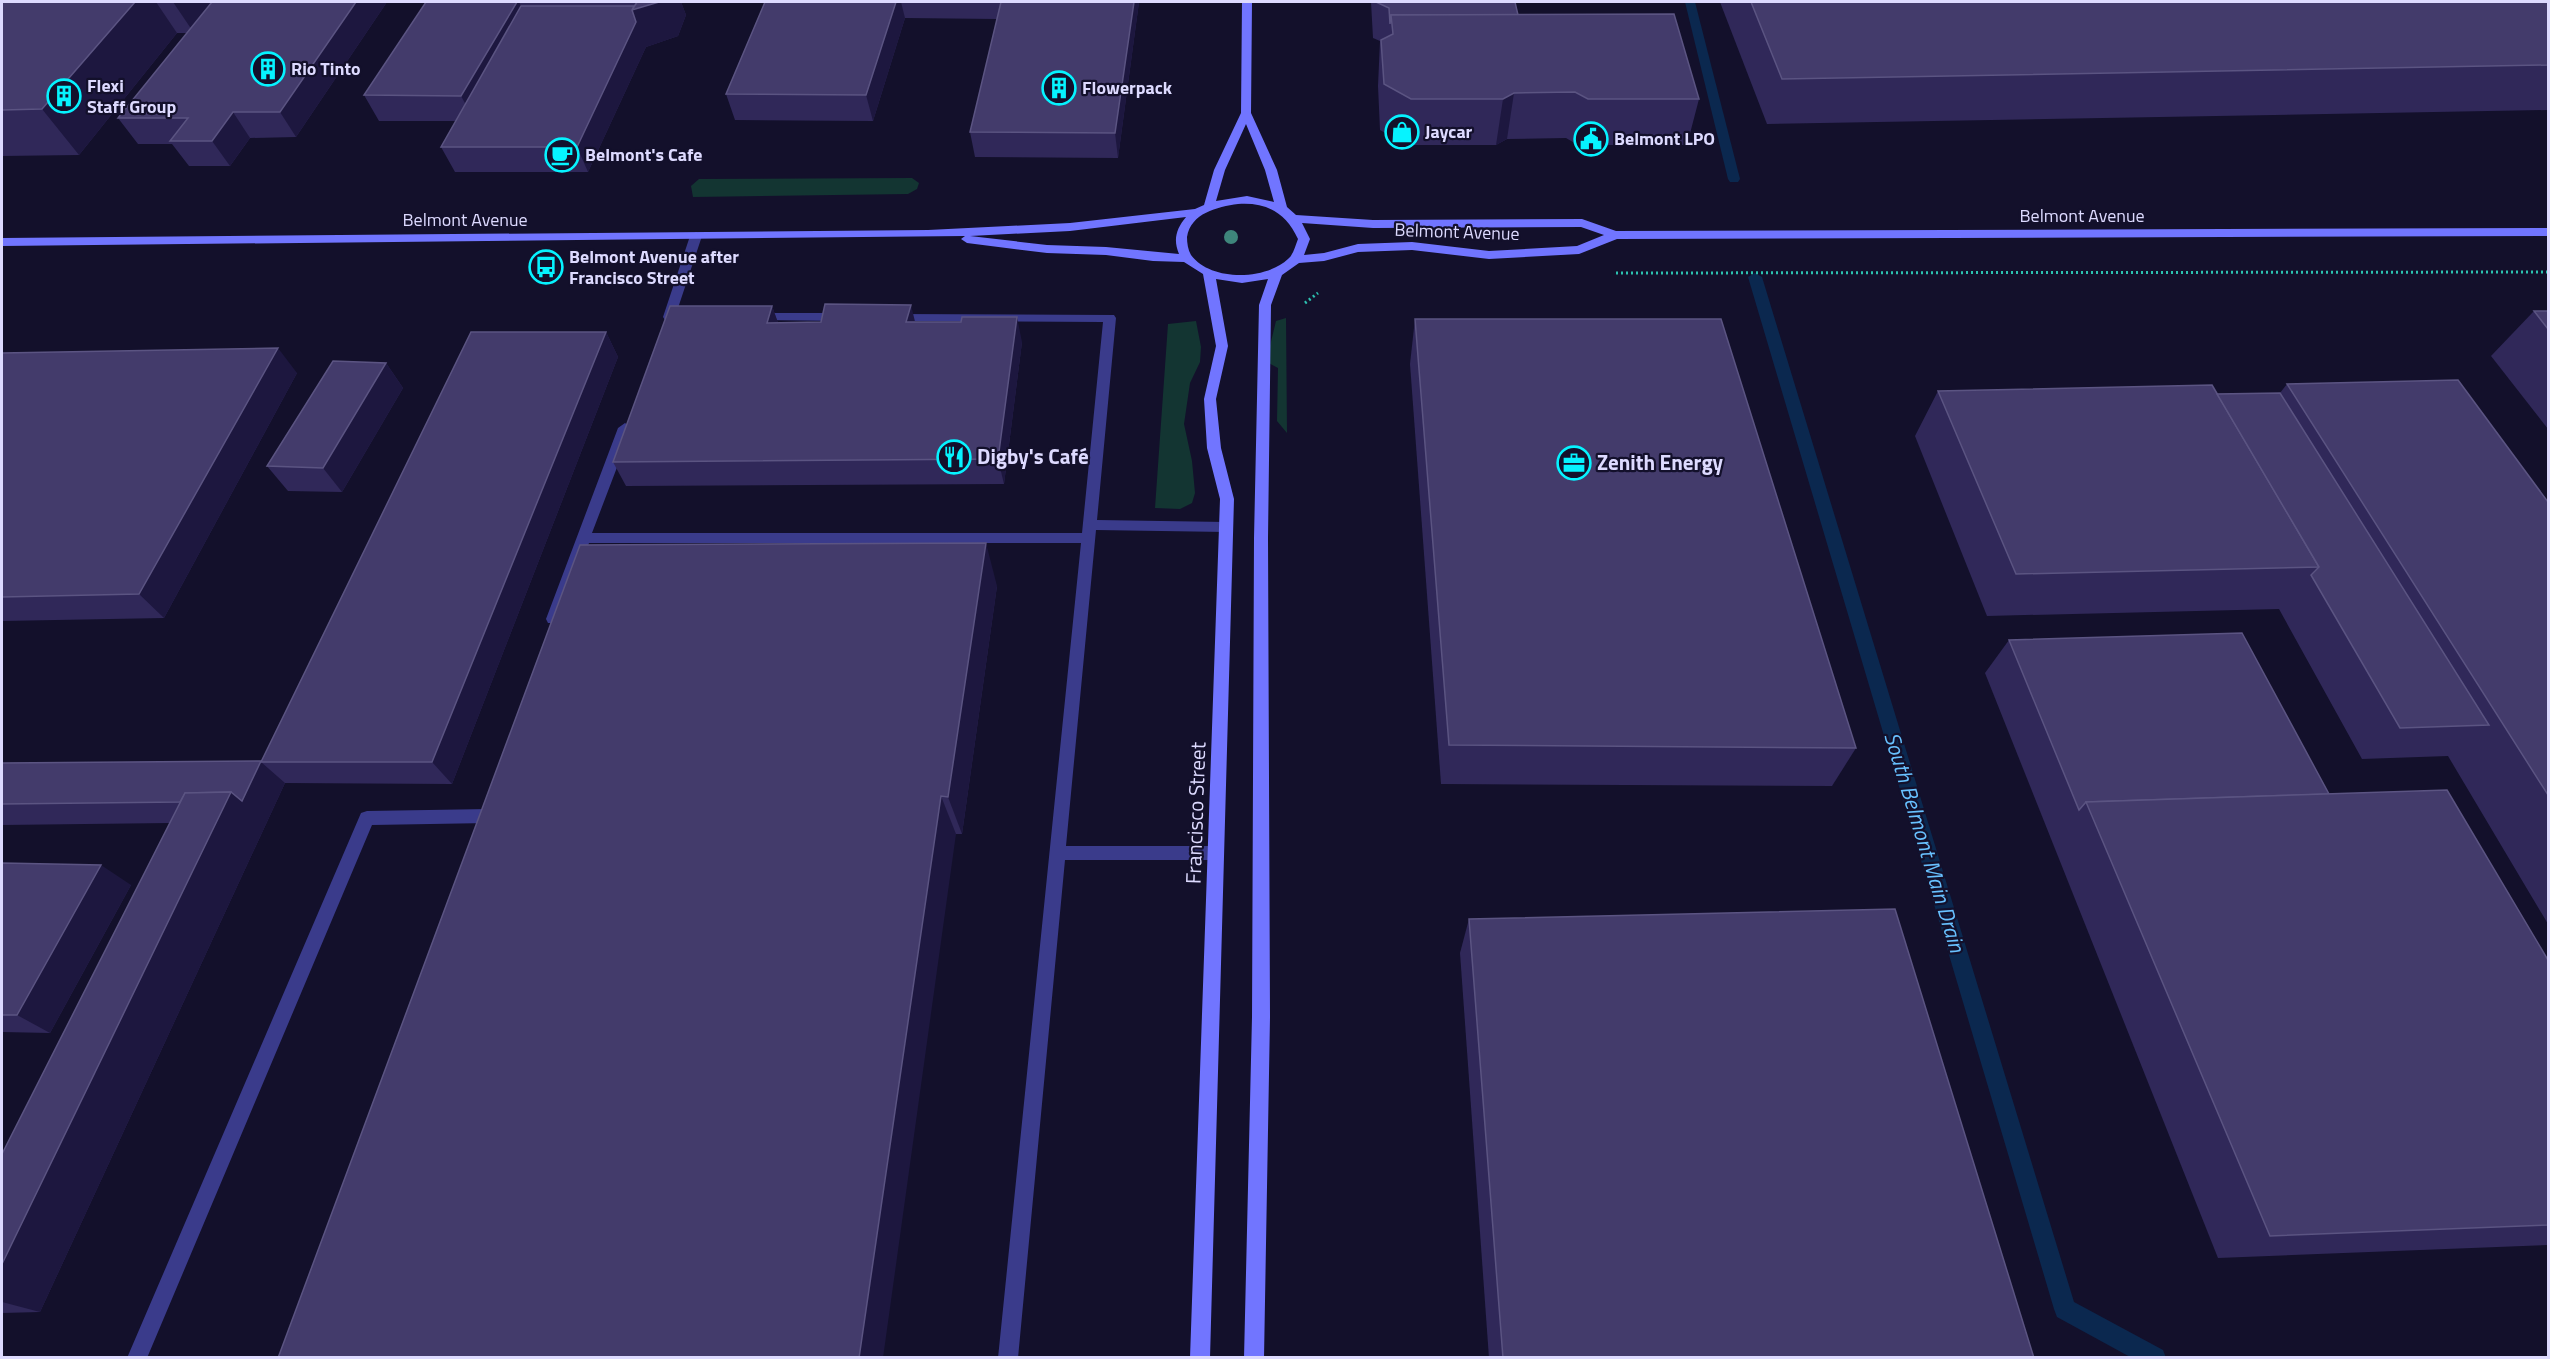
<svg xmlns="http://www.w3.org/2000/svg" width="2550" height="1359" viewBox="0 0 2550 1359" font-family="'Titillium Web',sans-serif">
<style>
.green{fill:#133532}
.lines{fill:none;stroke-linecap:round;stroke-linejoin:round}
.stream{fill:#0b284f;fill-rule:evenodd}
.path{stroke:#2cc1b0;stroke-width:3;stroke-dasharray:2 3;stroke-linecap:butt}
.lane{fill:#3a3b8b;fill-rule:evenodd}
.secondary{fill:#7175ff;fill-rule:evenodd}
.tree{fill:#3e857b}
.wall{fill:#302859}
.shaded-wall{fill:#1d173f}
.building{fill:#433b6b;stroke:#5b5482;stroke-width:1.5}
.labels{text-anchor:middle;stroke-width:4.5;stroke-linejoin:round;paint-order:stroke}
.far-poi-label{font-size:18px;font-weight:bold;fill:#dddaff;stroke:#13102b;text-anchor:start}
.far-street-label{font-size:18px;fill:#dddaff;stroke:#13102b}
.poi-label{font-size:21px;font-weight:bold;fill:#dddaff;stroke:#13102b;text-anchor:start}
.street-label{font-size:21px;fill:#dddaff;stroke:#13102b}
.water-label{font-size:22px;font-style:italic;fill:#68c1ff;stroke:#13102b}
</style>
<rect width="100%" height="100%" fill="#13102b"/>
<!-- green -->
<g class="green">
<polygon points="912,178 919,183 917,189 908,194 693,197 691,186 699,179"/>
<polygon points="1286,318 1287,433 1277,421 1278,368 1267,362 1267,358 1276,321"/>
<polygon points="1196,321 1201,347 1200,362 1190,383 1184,424 1192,461 1195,493 1192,503 1180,509 1155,508 1168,324"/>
</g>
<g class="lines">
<!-- stream -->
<g class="stream">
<polygon points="1685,2 1695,2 1740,179 1738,182 1730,182 1728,179"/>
<polygon points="1755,273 1762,277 2074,1302 2163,1350 2166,1358 2132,1358 2057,1317 2054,1309 1748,277"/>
</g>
<!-- path -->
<g class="path">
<polyline points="1616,273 2548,272"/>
<polyline points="1305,303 1318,293"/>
</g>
<!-- lane -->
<g class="lane">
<polygon points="696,232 702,236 675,317 669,321 665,320 663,317 690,236"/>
<polygon points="756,313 843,313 849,317 843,321 752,320 752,314"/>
<polygon points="894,314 1114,315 1116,318 1097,520 1226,522 1233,527 1226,532 1096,530 1066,846 1216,846 1222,848 1224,853 1222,858 1216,860 1065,860 1018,1358 998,1358 1081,543 589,543 558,623 548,623 546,619 618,428 625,423 632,428 592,533 1082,533 1103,322 890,321 890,315"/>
<polygon points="489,809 495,811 497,816 495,821 489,823 372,825 147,1358 127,1358 361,813 367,811"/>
</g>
<!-- secondary -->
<path class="secondary" d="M1242,2h10l-1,111 26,57 10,37 9,8 77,5 209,-1 34,12 932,-3v8l-931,3 -38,15 -90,5 -77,-9 -54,2 -34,9 -25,2 -17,12 -11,30 -3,233 2,479 -6,341h-20l8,-341 2,-479 5,-233 9,-26 -26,4 -26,-4 12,67 -12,53 5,49 13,51 -24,859h-20l30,-859 -13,-51 -3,-49 12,-53 -13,-72 -19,-12 -31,-1 -47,-6 -59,-2 -80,-10 -6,-4 4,-3 -963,10v-8l926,-8 142,-7 125,-14 9,-4 10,-35 27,-57zM1246,124l19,46 9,32 -27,-6 -31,5 9,-31zM1238,204c29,-2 48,9 60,35 -3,7 -4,15 -10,20 -22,21 -77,23 -97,-4 -3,-5 -4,-12 -4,-18 4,-24 30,-30 51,-33zM1186,217c-10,12 -13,23 -7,37l-73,-7 -59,-2 -77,-9 100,-5zM1302,223l71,5 208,-1 23,8 -27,11 -88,5 -77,-9 -54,2 -34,9 -20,2 6,-16z"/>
</g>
<!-- trees -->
<circle class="tree" cx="1231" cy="237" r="7"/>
<!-- wall -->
<g class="wall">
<polygon points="2,2 387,2 296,137 250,138 230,166 189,166 172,144 138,144 118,118 187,33 177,33 79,155 2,156"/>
<polygon points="426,2 681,2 686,15 678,36 646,47 588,172 455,172 441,147 456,121 379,121 364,95"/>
<polygon points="765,2 1139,2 1118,158 975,157 970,132 997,19 905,18 873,121 735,120 726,94"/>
<polygon points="1371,2 1515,2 1518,15 1699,99 1687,145 1578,145 1566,138 1507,139 1496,145 1407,145 1380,130 1378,86 1380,41 1373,38"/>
<polygon points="1720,2 2548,2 2548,110 1767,124"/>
<polygon points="772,306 778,323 915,322 1022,342 1004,484 626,486 613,462"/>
<polygon points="2534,311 2548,311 2548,429 2491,356"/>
<polygon points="1415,319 1856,748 1832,786 1441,784 1410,364"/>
<polygon points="606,332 618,357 452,784 285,783 40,1312 2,1313 2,1154 170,823 2,825 2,763 262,761"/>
<polygon points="2,353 297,373 164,618 2,621"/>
<polygon points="386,363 403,388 342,492 288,491 267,466"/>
<polygon points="2287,384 2548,502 2548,924 2448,756 2362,759 2279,609 1987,616 1915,436 1938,391 2217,394 2280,393"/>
<polygon points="997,586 962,834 956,834 278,1358"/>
<polygon points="2009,640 2329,794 2548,960 2548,1245 2218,1258 1985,673"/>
<polygon points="2,863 131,885 50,1033 2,1032"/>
<polygon points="1469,919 2034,1358 1489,1358 1460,953"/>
</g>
<!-- shaded-wall -->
<g class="shaded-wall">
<polygon points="135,2 156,2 177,33 79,155 42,109"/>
<polygon points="173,2 218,2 194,33"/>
<polygon points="356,2 387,2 296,137 280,112"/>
<polygon points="517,2 519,2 530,24 475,121 461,96"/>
<polygon points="659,2 681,2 686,15 678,36 646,47 588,172 577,147 632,10"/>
<polygon points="896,2 901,2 905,18 873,121 866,95"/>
<polygon points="1134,2 1139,2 1118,158 1115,133"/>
<polygon points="1514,93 1507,139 1496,145 1503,99"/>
<polygon points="233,112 250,138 230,166 212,141"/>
<polygon points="911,305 917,330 906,322"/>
<polygon points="772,306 781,331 767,323"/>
<polygon points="1017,317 1022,342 1004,484 998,459"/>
<polygon points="606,332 618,357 452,784 432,762"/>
<polygon points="278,348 297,373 164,618 139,594"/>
<polygon points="386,363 403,388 342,492 323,468"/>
<polygon points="986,543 997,586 962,834 948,797"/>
<polygon points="261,761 261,762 285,783 40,1312 2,1302 2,1264 231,792"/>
<polygon points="941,796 956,834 883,1358 859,1358"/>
<polygon points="101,865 131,885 50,1033 17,1015"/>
</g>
<!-- building -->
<g class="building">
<polygon points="2,2 135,2 42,109 2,110"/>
<polygon points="212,2 356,2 280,112 233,112 212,141 170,141 188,118 118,118"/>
<polygon points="426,2 517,2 461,96 364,95"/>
<polygon points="637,2 659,2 632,10"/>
<polygon points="765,2 896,2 866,95 726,94"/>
<polygon points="1001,2 1134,2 1115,133 970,132"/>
<polygon points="1376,2 1515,2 1518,15 1391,15 1390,24 1389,8"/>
<polygon points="1751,2 2548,2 2548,65 1782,79"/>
<polygon points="521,6 634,6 632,10 636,22 577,147 441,147"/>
<polygon points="1674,14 1699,99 1588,99 1575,92 1514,93 1503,99 1411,99 1384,84 1381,40 1393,34 1391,15"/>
<polygon points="825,304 911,305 906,322 961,322 962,317 1017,317 998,459 613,462 670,306 772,306 767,323 821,322"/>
<polygon points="2534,311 2548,311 2548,329"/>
<polygon points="1415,319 1721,319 1856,748 1449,745"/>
<polygon points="471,332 606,332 432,762 261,762"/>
<polygon points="278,348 139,594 2,597 2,353"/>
<polygon points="333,361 386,363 323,468 267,466"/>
<polygon points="2458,380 2548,502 2548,795 2287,384"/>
<polygon points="2212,385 2319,567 2016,574 1938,391"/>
<polygon points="2280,393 2489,725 2400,728 2311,575 2319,567 2217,394"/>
<polygon points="986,543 948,797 941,796 859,1358 278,1358 580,545"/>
<polygon points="2242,633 2329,794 2086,802 2079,810 2009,640"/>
<polygon points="261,761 242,801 231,792 185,793 180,802 2,804 2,763"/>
<polygon points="2447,790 2548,960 2548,1225 2270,1236 2086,802"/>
<polygon points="231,792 2,1264 2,1154 185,793"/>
<polygon points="2,863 101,865 17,1015 2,1015"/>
<polygon points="1895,909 2034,1358 1503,1358 1469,919"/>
</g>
<!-- icons -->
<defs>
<symbol id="building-ring" viewBox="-11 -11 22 22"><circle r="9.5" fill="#13102b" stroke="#06f3ff" stroke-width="1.5"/><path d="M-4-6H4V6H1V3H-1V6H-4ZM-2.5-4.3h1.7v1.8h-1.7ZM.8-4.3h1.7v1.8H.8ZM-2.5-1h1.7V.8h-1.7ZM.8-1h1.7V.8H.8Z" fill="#06f3ff"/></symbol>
<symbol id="shop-ring" viewBox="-11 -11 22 22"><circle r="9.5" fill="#13102b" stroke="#06f3ff" stroke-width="1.5"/><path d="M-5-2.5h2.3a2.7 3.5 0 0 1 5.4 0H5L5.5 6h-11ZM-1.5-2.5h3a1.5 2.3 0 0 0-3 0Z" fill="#06f3ff"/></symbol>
<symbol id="civic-ring" viewBox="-11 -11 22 22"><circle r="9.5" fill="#13102b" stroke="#06f3ff" stroke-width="1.5"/><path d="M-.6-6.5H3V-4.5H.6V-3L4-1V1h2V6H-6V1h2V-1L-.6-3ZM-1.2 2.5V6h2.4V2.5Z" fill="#06f3ff"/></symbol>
<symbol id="cafe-ring" viewBox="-11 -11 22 22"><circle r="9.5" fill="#13102b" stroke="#06f3ff" stroke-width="1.5"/><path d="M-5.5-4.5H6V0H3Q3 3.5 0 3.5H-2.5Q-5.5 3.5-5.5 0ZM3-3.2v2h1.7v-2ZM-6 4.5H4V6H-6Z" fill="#06f3ff"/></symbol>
<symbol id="bus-ring" viewBox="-11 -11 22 22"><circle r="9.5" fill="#13102b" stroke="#06f3ff" stroke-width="1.5"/><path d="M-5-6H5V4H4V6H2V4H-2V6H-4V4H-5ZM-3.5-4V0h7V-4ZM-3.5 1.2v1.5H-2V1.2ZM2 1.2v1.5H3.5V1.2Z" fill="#06f3ff"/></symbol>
<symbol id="restaurant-ring" viewBox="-11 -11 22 22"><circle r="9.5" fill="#13102b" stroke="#06f3ff" stroke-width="1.5"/><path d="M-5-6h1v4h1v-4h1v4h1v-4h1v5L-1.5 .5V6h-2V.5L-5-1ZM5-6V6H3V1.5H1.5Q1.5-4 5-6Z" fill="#06f3ff"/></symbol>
<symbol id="office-ring" viewBox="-11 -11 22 22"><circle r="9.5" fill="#13102b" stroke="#06f3ff" stroke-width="1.5"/><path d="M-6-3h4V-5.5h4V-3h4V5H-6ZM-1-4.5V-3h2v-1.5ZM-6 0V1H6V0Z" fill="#06f3ff"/></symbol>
</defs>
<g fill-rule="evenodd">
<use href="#building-ring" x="249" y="50" width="38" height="38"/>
<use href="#building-ring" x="1040" y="69" width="38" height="38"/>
<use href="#building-ring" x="45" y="77" width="38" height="38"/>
<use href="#shop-ring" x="1383" y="113" width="38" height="38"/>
<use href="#civic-ring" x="1572" y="120" width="38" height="38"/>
<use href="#cafe-ring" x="543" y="136" width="38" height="38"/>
<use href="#bus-ring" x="527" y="248" width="38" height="38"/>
<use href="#restaurant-ring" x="935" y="438" width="38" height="38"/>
<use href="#office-ring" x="1555" y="444" width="38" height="38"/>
</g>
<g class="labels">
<!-- far-poi labels -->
<g class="far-poi-label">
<text x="291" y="75">Rio Tinto</text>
<text x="87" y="92">Flexi<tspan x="87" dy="21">Staff Group</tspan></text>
<text x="1082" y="94">Flowerpack</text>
<text x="1425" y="138">Jaycar</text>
<text x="1614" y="145">Belmont LPO</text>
<text x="585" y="161">Belmont's Cafe</text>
<text x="569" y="263">Belmont Avenue after<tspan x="569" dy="21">Francisco Street</tspan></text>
</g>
<!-- far-street labels -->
<g class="far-street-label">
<text x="2082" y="222">Belmont Avenue</text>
<text x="465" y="226">Belmont Avenue</text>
<text transform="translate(1457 232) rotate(2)" y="6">Belmont Avenue</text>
</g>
<!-- poi labels -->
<g class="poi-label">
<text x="977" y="464">Digby's Café</text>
<text x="1597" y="470">Zenith Energy</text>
</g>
<!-- street labels -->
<g class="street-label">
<text transform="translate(1196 813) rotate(-88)" y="7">Francisco Street</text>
</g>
<!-- water labels -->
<g class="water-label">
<text transform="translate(1925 842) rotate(73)" y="8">South Belmont Main Drain</text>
</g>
</g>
<!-- border -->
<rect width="2550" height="1359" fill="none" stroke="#dddaff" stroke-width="6"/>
</svg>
